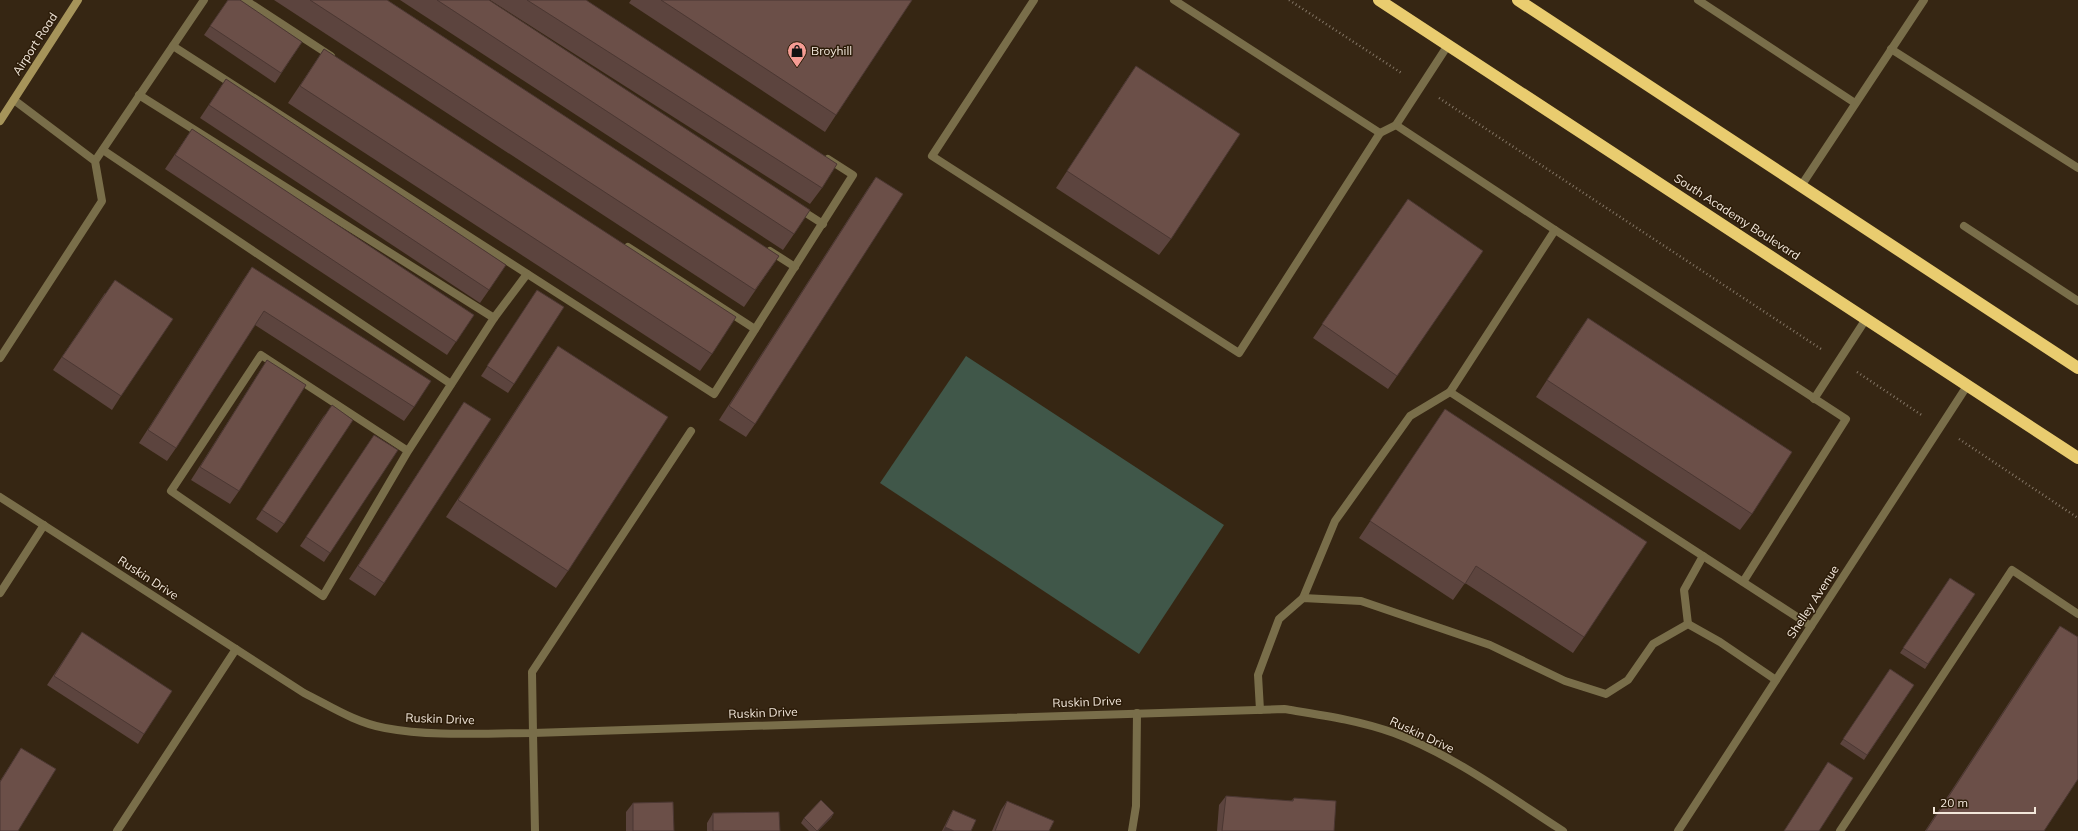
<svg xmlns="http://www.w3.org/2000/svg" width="2078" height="831" viewBox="0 0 2078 831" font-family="Mulish,sans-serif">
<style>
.green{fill:#405749}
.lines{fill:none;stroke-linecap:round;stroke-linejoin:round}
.path{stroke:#847666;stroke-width:2.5;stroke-dasharray:1 3;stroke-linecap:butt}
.lane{stroke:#796e4a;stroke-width:8}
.street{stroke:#796e4a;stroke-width:8}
.secondary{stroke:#a6945a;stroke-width:8}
.highway{stroke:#e9cc6f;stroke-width:12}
.wall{fill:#5c443e}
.shaded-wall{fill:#4b3732}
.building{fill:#6b4f48;stroke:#4b3732}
.labels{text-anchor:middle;stroke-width:3;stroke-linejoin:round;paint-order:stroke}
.street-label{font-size:12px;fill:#f2e7db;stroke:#2c1c09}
.poi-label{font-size:12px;fill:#f2e7db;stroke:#2c1c09;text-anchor:start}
</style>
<rect width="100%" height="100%" fill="#362613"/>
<!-- green -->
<polygon class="green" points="966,356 1224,525 1139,654 880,483"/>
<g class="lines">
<!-- path -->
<g class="path">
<polyline points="1289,0 1403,74"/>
<polyline points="1439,98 1821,349"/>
<polyline points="1857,372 1923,416"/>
<polyline points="1959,439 2078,518"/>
</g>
<!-- lane -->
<g class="lane">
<polyline points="245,0 331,56"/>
<polyline points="1034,0 932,156 1239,353 1380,133 1396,125 1555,230"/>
<polyline points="1174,0 1380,133"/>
<polyline points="1698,0 1855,103"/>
<polyline points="173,46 714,394 853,175 828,159"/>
<polyline points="1891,49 2078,168"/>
<polyline points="139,95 494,318 408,451 261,355 171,491 323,596 408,451"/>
<polyline points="1396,125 1448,45"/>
<polyline points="103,150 451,384"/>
<polyline points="95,161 204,0"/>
<polyline points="1801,186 1924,0"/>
<polyline points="798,208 823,224"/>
<polyline points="1964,226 2078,301"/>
<polyline points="628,247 755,329"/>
<polyline points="770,251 795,267"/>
<polyline points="494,318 527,274"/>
<polyline points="0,358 102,201 95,161 14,100"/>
<polyline points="1814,399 1866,319"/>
<polyline points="1743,582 1846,419 1555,230 1450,392 1811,626"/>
<polyline points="1303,598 1335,521 1410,416 1450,392"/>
<polyline points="1688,624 1684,590 1703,556"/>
<polyline points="1260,710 1258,675 1279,619 1303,598 1361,601 1490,645 1565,681 1606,694 1628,680 1653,644 1688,624 1720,642 1776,680"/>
<polyline points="533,733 532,672 691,431"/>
<polyline points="117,831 236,649"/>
<polyline points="1840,831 2012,570 2078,614"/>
</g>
<!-- street -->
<g class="street">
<path d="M0,497l304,196c26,13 52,30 81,35 48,9 99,5 148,5l751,-24c37,6 74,11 110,24 59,22 116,64 169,98"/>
<polyline points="0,593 44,525"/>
<polyline points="533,733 535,831"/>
<polyline points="1132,831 1136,806 1137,713"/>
<polyline points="1678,831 1967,386"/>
</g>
<!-- secondary -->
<polyline class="secondary" points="0,121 78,0"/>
<!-- highway -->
<g class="highway">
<polyline points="1379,0 2078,458"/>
<polyline points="1518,0 2078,368"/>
</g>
</g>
<!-- wall -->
<g class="wall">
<polygon points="228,0 302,42 275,83 204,35"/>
<polygon points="274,0 387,0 779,256 744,307"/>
<polygon points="400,0 489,0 794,234 783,250"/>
<polygon points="490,0 586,0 822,188 810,204"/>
<polygon points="631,0 912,0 836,115 825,132 629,3"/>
<polygon points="324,49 712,354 700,371 288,103"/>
<polygon points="1136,66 1171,239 1159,255 1056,188 1125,82"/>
<polygon points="226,79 489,290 480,303 200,118"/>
<polygon points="192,129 474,315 447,355 165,169"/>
<polygon points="876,177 755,424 746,437 719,420 867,190"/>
<polygon points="1408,199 1397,376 1388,389 1313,338"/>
<polygon points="252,267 414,407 404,421 255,325 176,448 167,461 139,443 243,280"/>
<polygon points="537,290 514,384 508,393 481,376"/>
<polygon points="105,293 121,396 112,410 53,370"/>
<polygon points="1588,318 1752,514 1740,530 1536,397 1576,335"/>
<polygon points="558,346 568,571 556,588 446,517 547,362"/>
<polygon points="267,360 239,491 230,504 191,480 258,374"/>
<polygon points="464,402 384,583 375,596 349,579 455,416"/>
<polygon points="1445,409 1584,637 1573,653 1465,583 1453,600 1359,538"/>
<polygon points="325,414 284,524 277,533 256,519"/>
<polygon points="374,435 330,553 324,562 300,546"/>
<polygon points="1950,578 1975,594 1925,669 1900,653"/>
<polygon points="2060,626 2044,831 1925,831 2046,646"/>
<polygon points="82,632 144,734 138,744 47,685"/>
<polygon points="1890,669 1914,685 1864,760 1840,744"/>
<polygon points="21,748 0,831 0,781"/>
<polygon points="1226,796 1291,801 1294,798 1334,831 1217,831 1219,805"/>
<polygon points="1007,801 1049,831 992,831 1001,810"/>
<polygon points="633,803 674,831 626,831 626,812"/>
<polygon points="953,810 971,831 942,831 950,815"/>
<polygon points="713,813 780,831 707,831 707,823"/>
<polygon points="834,813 831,818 818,831 809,831 801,823 804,818"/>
</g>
<!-- shaded-wall -->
<g class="shaded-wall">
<polygon points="834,813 831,818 818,831 817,831"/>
<polygon points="945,827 954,831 943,831"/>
</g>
<!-- building -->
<g class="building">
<polygon points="228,0 240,0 302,42 281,73 210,26"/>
<polygon points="310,0 387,0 779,256 755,290"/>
<polygon points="437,0 489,0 810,210 794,234"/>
<polygon points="527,0 586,0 837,164 822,188"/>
<polygon points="661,0 912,0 836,115"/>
<polygon points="324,49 736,317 712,354 300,86"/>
<polygon points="1136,66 1240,134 1171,239 1067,171"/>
<polygon points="226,79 506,265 489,290 209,105"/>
<polygon points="192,129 474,315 456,342 175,155"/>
<polygon points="876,177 903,194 755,424 729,406"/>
<polygon points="1408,199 1483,251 1397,376 1322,324"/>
<polygon points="252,267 431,381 414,407 264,311 176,448 148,430"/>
<polygon points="115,280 173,319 121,396 62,357"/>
<polygon points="537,290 564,307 514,384 487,366"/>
<polygon points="1588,318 1792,452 1752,514 1547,380"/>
<polygon points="558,346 668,417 568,571 458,500"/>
<polygon points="267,360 306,385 239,491 200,467"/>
<polygon points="464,402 491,419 384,583 358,566"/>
<polygon points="332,405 353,420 284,524 262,510"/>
<polygon points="1445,409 1647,542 1584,637 1476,566 1465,584 1370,521"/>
<polygon points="374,435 398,450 330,553 306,537"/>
<polygon points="1950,578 1975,594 1928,664 1903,648"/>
<polygon points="2060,626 2078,637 2078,779 2044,831 1926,831"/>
<polygon points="82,632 172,691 144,734 54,676"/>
<polygon points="1890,669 1914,685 1867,755 1843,739"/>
<polygon points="21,748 56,769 18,831 0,831 0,782"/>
<polygon points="1828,762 1853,778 1819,831 1784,831"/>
<polygon points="1226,796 1293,801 1294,798 1336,801 1334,831 1222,831"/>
<polygon points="821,800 834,813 817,831 804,818"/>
<polygon points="1007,801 1054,821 1049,831 995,831"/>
<polygon points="673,802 674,831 633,831 633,803"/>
<polygon points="953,810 976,820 971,831 954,831 945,827"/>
<polygon points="779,812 780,831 713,831 713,813"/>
</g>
<!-- icons -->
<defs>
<symbol id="shop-pin" viewBox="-11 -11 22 30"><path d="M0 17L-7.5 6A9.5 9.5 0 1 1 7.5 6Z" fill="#f59c94" stroke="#2c1c09"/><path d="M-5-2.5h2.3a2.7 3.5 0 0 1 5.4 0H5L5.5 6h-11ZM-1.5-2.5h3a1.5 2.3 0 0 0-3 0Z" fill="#111"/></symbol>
</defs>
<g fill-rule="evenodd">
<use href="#shop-pin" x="786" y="40" width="22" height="30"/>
</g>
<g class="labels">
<!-- street labels -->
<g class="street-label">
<text transform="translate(35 44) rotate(-57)" y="4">Airport Road</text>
<text transform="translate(1737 217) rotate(33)" y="4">South Academy Boulevard</text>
<text transform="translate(148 578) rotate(33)" y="4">Ruskin Drive</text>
<text transform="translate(1813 602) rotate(-57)" y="4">Shelley Avenue</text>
<text transform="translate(1087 702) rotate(-2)" y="4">Ruskin Drive</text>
<text transform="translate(763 713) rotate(-2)" y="4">Ruskin Drive</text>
<text transform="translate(440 719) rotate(2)" y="4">Ruskin Drive</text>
<text transform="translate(1422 735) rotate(25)" y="4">Ruskin Drive</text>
</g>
<!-- poi labels -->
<g class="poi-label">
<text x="811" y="55">Broyhill</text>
</g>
</g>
<!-- scale -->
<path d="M1934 807v6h101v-6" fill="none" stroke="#f2e7db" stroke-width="2"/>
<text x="1940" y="807" font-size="12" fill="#f2e7db" stroke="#2c1c09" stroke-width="3" paint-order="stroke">20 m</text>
</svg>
